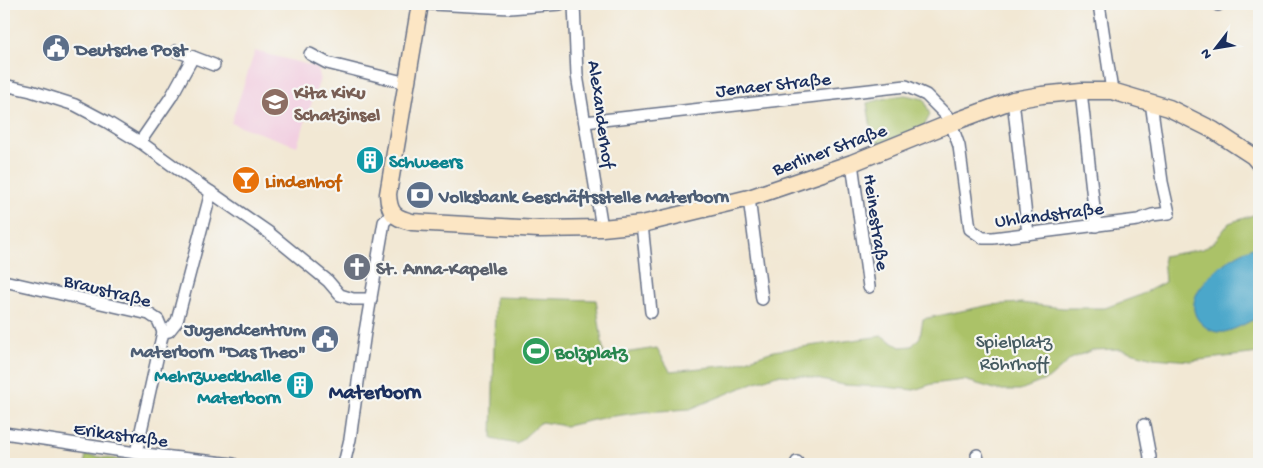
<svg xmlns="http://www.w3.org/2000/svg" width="1263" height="468" viewBox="0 0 1263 468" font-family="'Gochi Hand',sans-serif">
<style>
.built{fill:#f2cfe1}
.green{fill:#abc267;stroke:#637862}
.water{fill:#4ba7ca;stroke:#336b94}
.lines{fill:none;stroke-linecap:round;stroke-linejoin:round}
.street-casing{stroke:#667087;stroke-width:14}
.secondary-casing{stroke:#667087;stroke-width:19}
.street{stroke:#fff;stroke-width:11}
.secondary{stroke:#fce6c4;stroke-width:16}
.labels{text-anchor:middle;stroke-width:4.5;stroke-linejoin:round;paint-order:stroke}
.service-label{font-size:19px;font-weight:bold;fill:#4e5e75;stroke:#f6f6f2;text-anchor:start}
.street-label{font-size:19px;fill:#1b2f5e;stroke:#f6f6f2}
.education-label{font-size:19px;font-weight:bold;fill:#785e54;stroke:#f6f6f2;text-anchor:start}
.culture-label{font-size:19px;font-weight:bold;fill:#0d838f;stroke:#f6f6f2;text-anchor:start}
.food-label{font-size:19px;font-weight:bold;fill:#c56008;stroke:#f6f6f2;text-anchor:start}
.worship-label{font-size:19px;font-weight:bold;fill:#5b616d;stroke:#f6f6f2;text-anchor:start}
.park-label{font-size:19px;fill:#465b61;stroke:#f6f6f2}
.leisure-label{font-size:19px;font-weight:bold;fill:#27864d;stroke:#f6f6f2;text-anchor:start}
.quarter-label{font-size:21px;font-weight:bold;fill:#1b2f5e;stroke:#f6f6f2}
</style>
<rect width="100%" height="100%" fill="#f6f6f2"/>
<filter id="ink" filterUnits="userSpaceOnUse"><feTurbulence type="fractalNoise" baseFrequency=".02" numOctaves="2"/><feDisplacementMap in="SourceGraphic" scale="10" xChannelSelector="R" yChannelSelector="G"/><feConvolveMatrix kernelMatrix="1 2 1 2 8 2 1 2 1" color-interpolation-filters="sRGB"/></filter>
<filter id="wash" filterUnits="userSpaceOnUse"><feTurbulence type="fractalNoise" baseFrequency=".0096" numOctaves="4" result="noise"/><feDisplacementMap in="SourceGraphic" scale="20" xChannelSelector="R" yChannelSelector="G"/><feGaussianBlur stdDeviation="1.12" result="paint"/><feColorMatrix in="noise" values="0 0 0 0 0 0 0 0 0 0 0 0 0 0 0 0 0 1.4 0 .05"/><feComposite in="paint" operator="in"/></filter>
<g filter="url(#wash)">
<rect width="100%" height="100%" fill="#f2e8d4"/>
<!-- built -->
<polygon class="built" points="255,51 313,66 318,69 320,76 319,82 297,146 231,123"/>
<!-- green -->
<g class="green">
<polygon points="905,95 924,99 930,115 924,126 874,146 867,103 891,97"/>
<polygon points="1259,213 1259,353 1191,361 1153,358 1120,349 1092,350 1071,359 1048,379 1020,390 998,390 964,380 932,384 914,390 885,387 844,385 803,376 777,375 753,383 690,409 644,412 607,417 566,426 541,422 517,444 492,439 495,297 596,300 604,356 657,348 670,371 732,365 773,351 882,336 900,347 912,346 920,337 923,319 990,305 1021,303 1063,308 1105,308 1138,296 1165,282 1163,256 1203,249 1215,241 1229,223"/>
<polygon points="86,455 148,464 84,464"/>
</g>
<!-- water -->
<path class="water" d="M1259,245v72c-11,5 -24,13 -35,15 -9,1 -15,-2 -21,-7 -33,-29 31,-74 56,-80z"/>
</g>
<g filter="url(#ink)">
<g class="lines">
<defs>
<g id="street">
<polyline points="432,4 510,8 560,4"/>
<polyline points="574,4 577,75 602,228"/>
<polyline points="1099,4 1112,91"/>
<polyline points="1217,4 1218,5"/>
<polyline points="176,51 193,57"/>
<polyline points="310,54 327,63 407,83"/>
<polyline points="4,85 31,91 75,105 107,122 143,144 176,168 268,232 328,281 340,295 353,299 371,299"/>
<polyline points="1081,91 1096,226"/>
<polyline points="1013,100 1028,234"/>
<polyline points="585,122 906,86 926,95 947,116 951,123 959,146 970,229 983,238 993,238 1138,220 1152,215 1169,213 1162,182 1151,102"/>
<polyline points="140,142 171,97 193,57 214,65"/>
<polyline points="852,163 869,287"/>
<polyline points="749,198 762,299"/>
<polyline points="642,224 651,312"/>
<polyline points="4,281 149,314 158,320 163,332 136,453"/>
<polyline points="163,332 169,331 177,321 211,192"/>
<polyline points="1144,425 1150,457 1149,464"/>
<polyline points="4,433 136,453 233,464"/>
<polyline points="977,455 979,464"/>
<polyline points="344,464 350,439 365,332 384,222 393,213"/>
<polyline points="796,464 797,462"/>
</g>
<path id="secondary" d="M420,4l-32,190c1,19 6,24 24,28l127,7 63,-1 40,-4 107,-26 103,-35 99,-40 62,-23 29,-5 39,-4h31l57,17 44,22 40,26 6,7"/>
</defs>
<!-- street casing -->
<use href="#street" class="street-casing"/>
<!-- secondary casing -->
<use href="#secondary" class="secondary-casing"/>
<!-- street -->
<use href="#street" class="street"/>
<!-- secondary -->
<use href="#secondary" class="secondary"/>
</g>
</g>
<!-- icons -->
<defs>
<symbol id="civic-disc" viewBox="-11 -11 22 22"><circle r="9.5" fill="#5c6f8a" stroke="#f6f6f2"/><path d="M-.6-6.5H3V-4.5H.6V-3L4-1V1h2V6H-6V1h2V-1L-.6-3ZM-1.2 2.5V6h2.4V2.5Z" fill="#fff"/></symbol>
<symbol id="school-disc" viewBox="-11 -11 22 22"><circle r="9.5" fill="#8d6e63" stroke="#f6f6f2"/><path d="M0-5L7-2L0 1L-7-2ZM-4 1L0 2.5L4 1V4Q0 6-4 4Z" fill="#fff"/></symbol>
<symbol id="building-disc" viewBox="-11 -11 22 22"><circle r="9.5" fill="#0f9aa8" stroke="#f6f6f2"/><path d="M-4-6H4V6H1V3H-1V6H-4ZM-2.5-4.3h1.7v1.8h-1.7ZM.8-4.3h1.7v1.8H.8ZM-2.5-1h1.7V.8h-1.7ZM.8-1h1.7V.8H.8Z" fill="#fff"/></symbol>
<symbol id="bar-disc" viewBox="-11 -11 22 22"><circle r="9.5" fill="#e8710a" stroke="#f6f6f2"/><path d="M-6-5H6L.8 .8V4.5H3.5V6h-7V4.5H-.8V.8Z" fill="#fff"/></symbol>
<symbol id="bank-disc" viewBox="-11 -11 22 22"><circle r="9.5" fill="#5c6f8a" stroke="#f6f6f2"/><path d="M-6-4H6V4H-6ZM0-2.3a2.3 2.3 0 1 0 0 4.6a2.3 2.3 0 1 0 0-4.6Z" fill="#fff"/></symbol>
<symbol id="church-disc" viewBox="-11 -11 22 22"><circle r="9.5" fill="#6b7280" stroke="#f6f6f2"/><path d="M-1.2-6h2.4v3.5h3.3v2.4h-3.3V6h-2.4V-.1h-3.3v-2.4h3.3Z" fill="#fff"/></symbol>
<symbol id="stadium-disc" viewBox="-11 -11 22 22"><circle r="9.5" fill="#2e9e5b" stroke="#f6f6f2"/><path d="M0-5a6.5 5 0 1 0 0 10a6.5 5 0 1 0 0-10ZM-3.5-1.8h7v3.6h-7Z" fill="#fff"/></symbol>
</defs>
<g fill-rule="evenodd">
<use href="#civic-disc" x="40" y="32" width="32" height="32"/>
<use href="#school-disc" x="259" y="86" width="32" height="32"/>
<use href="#building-disc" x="354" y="144" width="32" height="32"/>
<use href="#bar-disc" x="230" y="164" width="32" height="32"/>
<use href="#bank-disc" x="404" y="179" width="32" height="32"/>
<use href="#church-disc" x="341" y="251" width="32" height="32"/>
<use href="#civic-disc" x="309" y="323" width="32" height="32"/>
<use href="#stadium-disc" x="520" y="335" width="32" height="32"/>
<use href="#building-disc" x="284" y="369" width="32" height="32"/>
</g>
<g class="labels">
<!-- service labels -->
<g class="service-label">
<text x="75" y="55">Deutsche Post</text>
<text x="439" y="202">Volksbank Geschäftsstelle Materborn</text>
<text x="306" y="335" text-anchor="end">Jugendcentrum<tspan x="306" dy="22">Materborn "Das Theo"</tspan></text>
</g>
<!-- street labels -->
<g class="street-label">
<text transform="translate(773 83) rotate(-6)" y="7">Jenaer Straße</text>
<text transform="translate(603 114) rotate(82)" y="7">Alexanderhof</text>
<text transform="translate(829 148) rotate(-20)" y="7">Berliner Straße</text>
<text transform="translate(1049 213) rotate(-7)" y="7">Uhlandstraße</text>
<text transform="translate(878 222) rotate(82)" y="7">Heinestraße</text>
<text transform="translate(108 289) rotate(14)" y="7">Braustraße</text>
<text transform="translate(121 433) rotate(8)" y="7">Erikastraße</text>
</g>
<!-- education labels -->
<g class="education-label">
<text x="294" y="98">Kita KiKu<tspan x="294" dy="22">Schatzinsel</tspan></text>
</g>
<!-- culture labels -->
<g class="culture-label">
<text x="389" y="167">Schweers</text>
<text x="281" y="381" text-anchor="end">Mehrzweckhalle<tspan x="281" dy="22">Materborn</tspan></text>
</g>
<!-- food labels -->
<g class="food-label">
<text x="265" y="187">Lindenhof</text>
</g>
<!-- worship labels -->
<g class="worship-label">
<text x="376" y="274">St. Anna-Kapelle</text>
</g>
<!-- park labels -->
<g class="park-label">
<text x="1014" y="347">Spielplatz<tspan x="1014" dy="22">Röhrhoff</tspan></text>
</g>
<!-- leisure labels -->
<g class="leisure-label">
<text x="555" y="358">Bolzplatz</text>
</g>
<!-- quarter labels -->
<g class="quarter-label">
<text x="375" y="398">Materborn</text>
</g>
</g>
<!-- margin -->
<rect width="1263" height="468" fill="none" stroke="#f6f6f2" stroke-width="20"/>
<!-- north arrow -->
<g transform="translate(1216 48) rotate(239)" stroke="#f6f6f2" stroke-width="4" paint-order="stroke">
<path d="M0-4L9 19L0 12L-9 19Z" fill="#1b2f5e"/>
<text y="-8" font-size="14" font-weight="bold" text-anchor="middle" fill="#1b2f5e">N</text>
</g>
</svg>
